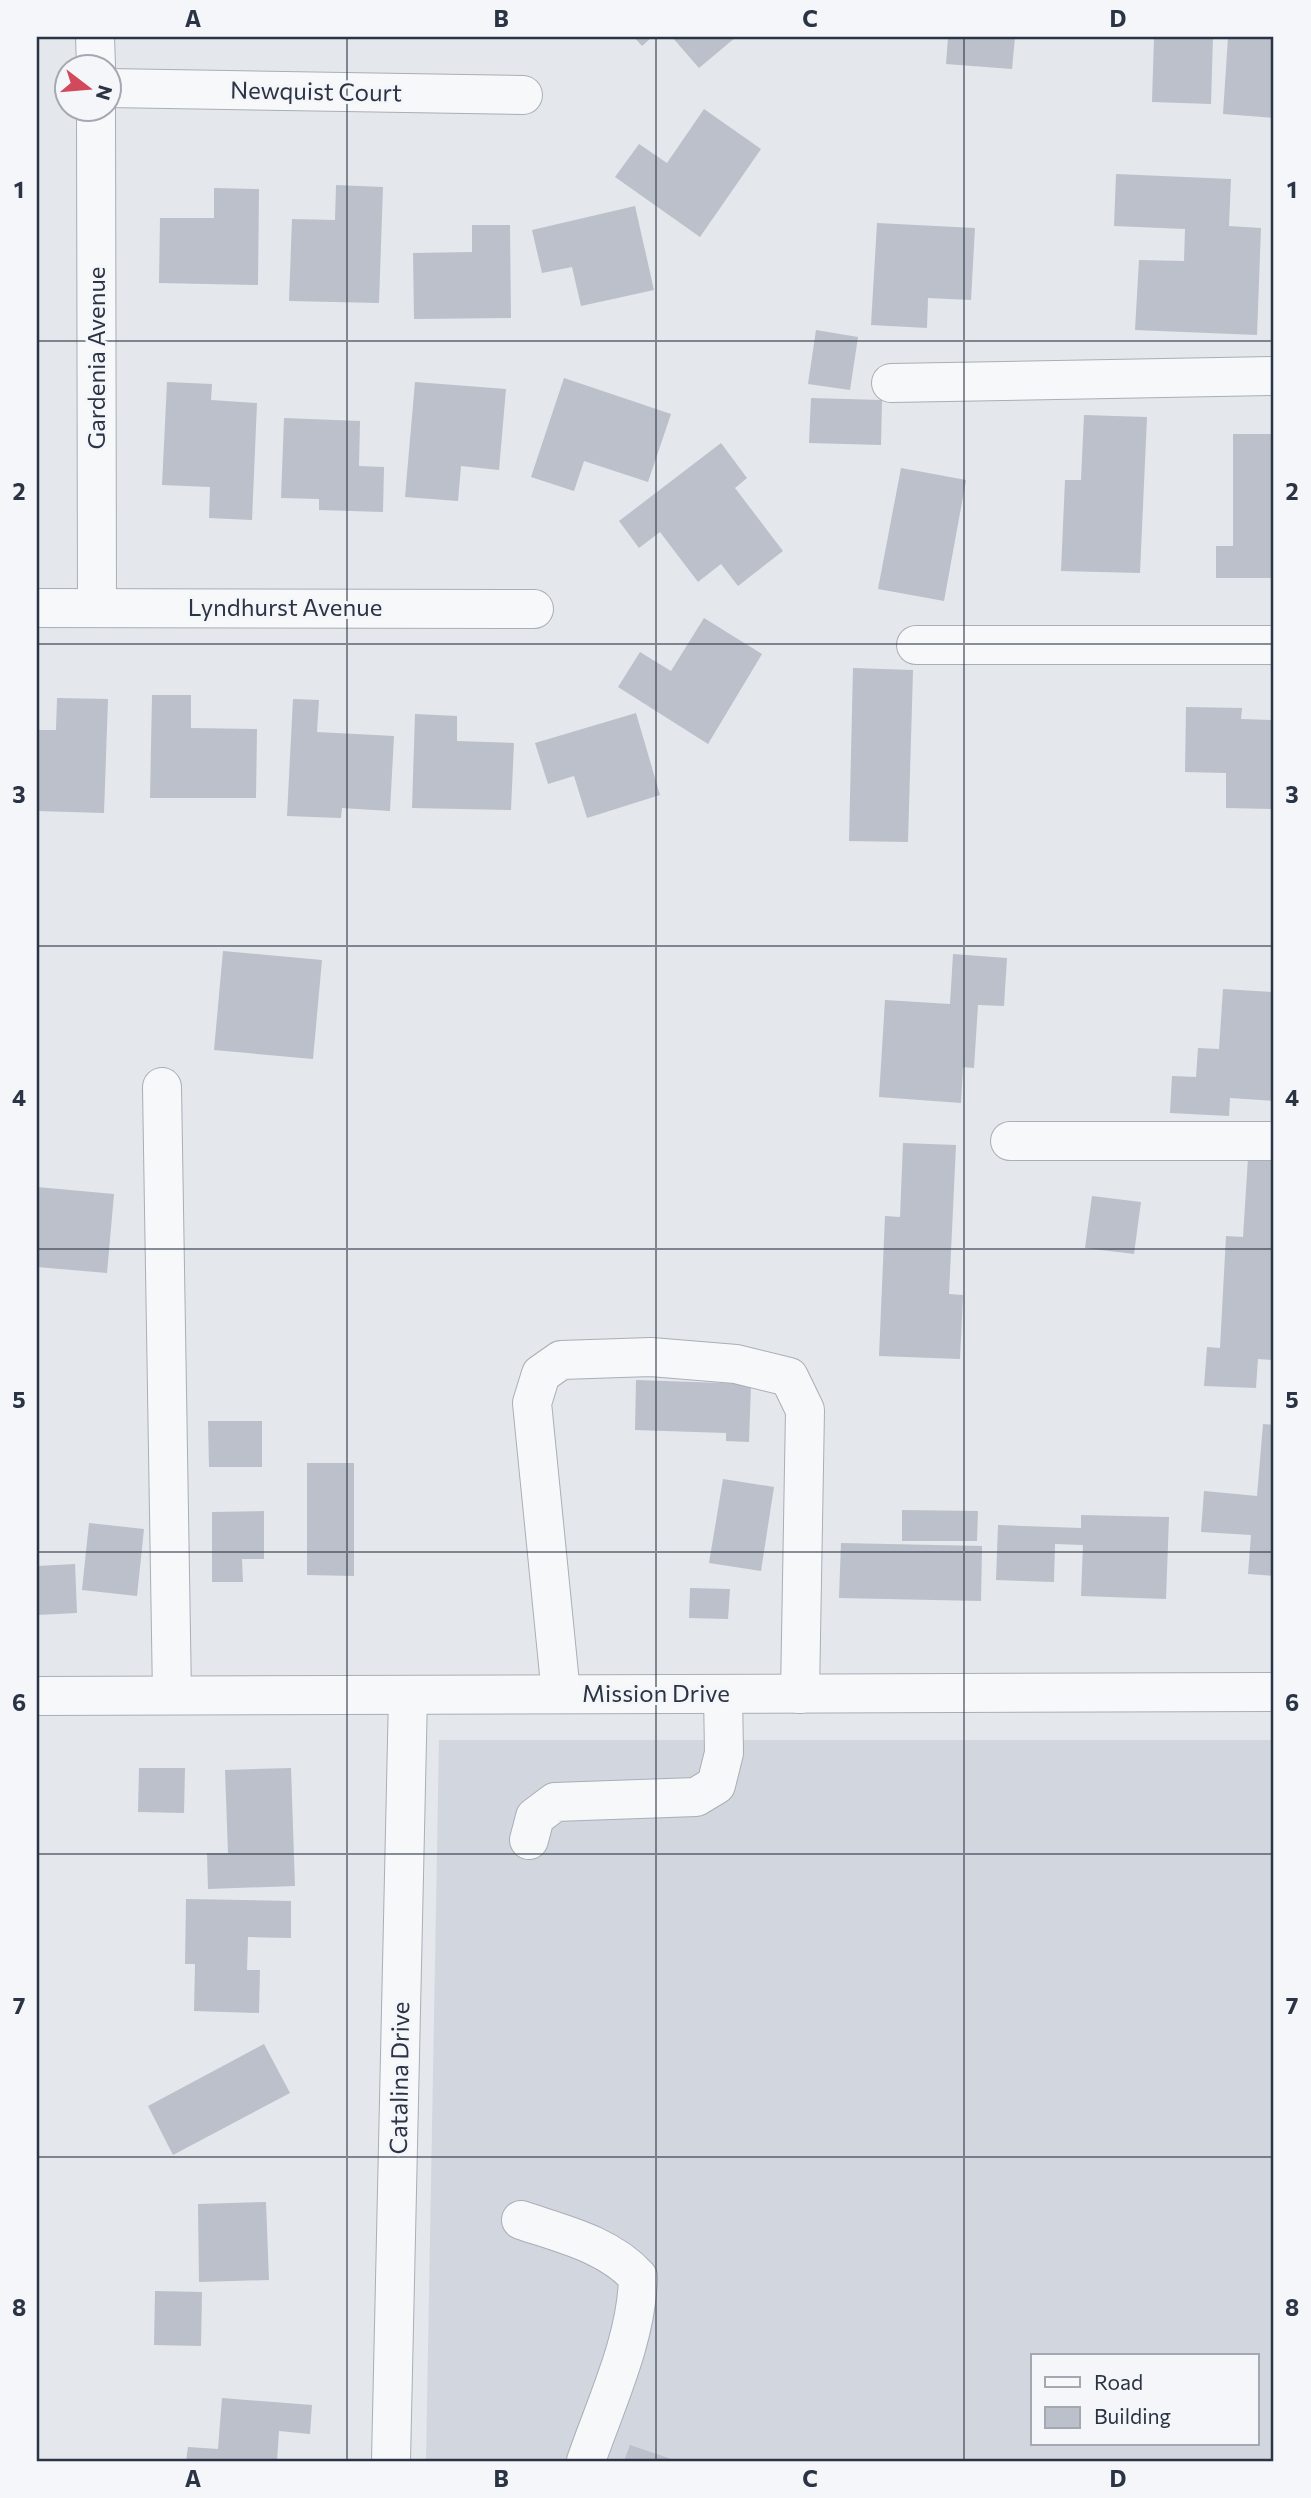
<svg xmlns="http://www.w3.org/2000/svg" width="1311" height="2498" viewBox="0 0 1311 2498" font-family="Commissioner,sans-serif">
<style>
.built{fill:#d2d6de;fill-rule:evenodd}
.building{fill:#bbc0ca}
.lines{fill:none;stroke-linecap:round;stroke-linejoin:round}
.minor-casing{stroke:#a9aeb7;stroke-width:40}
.minor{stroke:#f7f8fa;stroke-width:38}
.grid{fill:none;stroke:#2b3445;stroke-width:2;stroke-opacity:0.55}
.labels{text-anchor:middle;stroke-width:6;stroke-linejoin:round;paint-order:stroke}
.street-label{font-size:24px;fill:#2b3445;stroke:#f4f6f9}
.neatline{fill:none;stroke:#2b3445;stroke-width:2.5}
.grid-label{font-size:23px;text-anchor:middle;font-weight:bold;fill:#2b3445}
</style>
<rect width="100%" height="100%" fill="#e4e7ec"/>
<!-- built -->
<path class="built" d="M439,1740h835v721h-848zM1033,2356h224v88h-224z"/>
<!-- building -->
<g class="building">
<polygon points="634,37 652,37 642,46"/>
<polygon points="672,37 736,37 699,68"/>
<polygon points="948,37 1015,37 1012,69 946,64"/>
<polygon points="1154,37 1213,37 1211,104 1152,102"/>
<polygon points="1228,37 1274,37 1274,118 1223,114"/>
<polygon points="704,109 761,149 700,237 615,177 639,144 667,163"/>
<polygon points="1116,174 1231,179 1229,226 1261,228 1257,335 1135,330 1139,260 1184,261 1185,229 1114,226"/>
<polygon points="336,185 383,187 379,303 289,301 292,219 335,220"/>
<polygon points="214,188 259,189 258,285 159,283 160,218 214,218"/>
<polygon points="635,206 654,290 581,306 572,267 542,273 532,230"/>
<polygon points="877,223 975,228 971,300 928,298 927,328 871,325"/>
<polygon points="472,225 510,225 511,318 414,319 413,253 472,252"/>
<polygon points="816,330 858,337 850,390 808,384"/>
<polygon points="564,378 671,414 648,482 584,461 574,491 531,477"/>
<polygon points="167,382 212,384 211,400 257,403 252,520 209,518 210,487 162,485"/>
<polygon points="415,382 506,389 499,470 461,466 458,501 405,497"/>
<polygon points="811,398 882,400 881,445 809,443"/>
<polygon points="1084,415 1147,417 1140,573 1061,571 1065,480 1081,480"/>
<polygon points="284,418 360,421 359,466 384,467 383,512 319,510 319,499 281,498"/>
<polygon points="1233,434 1274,434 1274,578 1216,578 1216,546 1233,546"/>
<polygon points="721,443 747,478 735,488 783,551 738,586 721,564 698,582 660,532 639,548 619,521"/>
<polygon points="901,468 966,480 944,601 878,589"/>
<polygon points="704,618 762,654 708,744 618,687 640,652 671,671"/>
<polygon points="853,668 913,670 908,842 849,841"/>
<polygon points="152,695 191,695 191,728 257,729 256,798 150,798"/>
<polygon points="57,698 108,699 104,813 37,811 37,730 56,730"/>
<polygon points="293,699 319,700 317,732 394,736 390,811 342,808 341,818 287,816"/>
<polygon points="1186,707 1242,708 1241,719 1274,720 1274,809 1226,808 1226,773 1185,772"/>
<polygon points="636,713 660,795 587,818 574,776 548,784 535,743"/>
<polygon points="415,714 457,716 457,741 514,743 511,810 412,808"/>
<polygon points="223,951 322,960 313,1059 214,1050"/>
<polygon points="953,954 1007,958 1004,1006 978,1005 974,1068 963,1067 961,1103 879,1097 885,1000 950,1004"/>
<polygon points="1223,989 1274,992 1274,1101 1230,1098 1229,1116 1170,1113 1172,1076 1196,1077 1198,1048 1219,1049"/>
<polygon points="903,1143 956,1145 949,1294 963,1295 960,1359 879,1356 885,1216 900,1217"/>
<polygon points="1248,1158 1274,1160 1274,1360 1258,1359 1256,1388 1204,1386 1207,1347 1220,1348 1226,1236 1243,1237"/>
<polygon points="37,1187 114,1194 107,1273 37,1267"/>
<polygon points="1092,1196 1141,1202 1134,1254 1085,1248"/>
<polygon points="636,1380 751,1384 749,1442 726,1441 726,1433 635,1430"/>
<polygon points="208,1421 262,1421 262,1467 209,1467"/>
<polygon points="1263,1424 1274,1425 1274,1576 1248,1574 1251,1535 1201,1532 1204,1491 1257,1496"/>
<polygon points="307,1463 354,1463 354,1576 307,1575"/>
<polygon points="723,1479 774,1487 761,1571 709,1563"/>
<polygon points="902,1510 978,1511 977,1541 902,1541"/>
<polygon points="264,1511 264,1559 242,1559 243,1582 212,1582 212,1512"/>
<polygon points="1081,1515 1169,1517 1166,1599 1081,1596 1083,1545 1055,1544 1054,1582 996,1580 998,1525 1081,1528"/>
<polygon points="89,1523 144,1529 137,1596 82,1590"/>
<polygon points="841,1543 982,1546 981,1601 839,1598"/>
<polygon points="75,1564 77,1613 37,1615 37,1566"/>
<polygon points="690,1588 730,1589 728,1619 689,1618"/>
<polygon points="139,1768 185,1768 184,1813 138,1812"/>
<polygon points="291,1768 295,1886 208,1889 207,1853 228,1853 225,1770"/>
<polygon points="186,1899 291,1901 291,1938 248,1937 247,1970 260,1970 259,2013 194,2011 195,1964 185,1964"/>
<polygon points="264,2044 290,2093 173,2155 148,2106"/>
<polygon points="266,2202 269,2280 199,2282 198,2204"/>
<polygon points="155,2291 202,2292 201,2346 154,2345"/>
<polygon points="222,2398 312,2405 310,2434 279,2431 277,2461 186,2461 188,2447 218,2449"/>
<polygon points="630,2445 677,2461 624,2461"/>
</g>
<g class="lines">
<defs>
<g id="minor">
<polyline points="95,37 96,66"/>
<polyline points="108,88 523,95"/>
<polyline points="96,108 97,607"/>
<polyline points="891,383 1274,376"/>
<polyline points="37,608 534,609"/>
<polyline points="916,645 1274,645"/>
<polyline points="162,1087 172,1695"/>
<polyline points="1010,1141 1274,1141"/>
<polyline points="561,1694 532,1403 541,1374 561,1360 651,1357 736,1364 789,1377 805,1410 800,1694"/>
<polyline points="37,1696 1274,1692"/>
<polyline points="529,1840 535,1817 555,1802 696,1797 716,1785 724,1753 723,1694"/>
<path d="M521,2220c41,14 87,24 117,57 -1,62 -32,126 -52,184"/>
<polyline points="391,2461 408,1695"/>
</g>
</defs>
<!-- minor casing -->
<use href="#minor" class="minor-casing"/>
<!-- minor -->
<use href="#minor" class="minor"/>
</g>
<!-- grid -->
<path class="grid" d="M347,37v2424M656,37v2424M964,37v2424M37,341h1237M37,644h1237M37,946h1237M37,1249h1237M37,1552h1237M37,1854h1237M37,2157h1237"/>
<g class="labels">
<!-- street labels -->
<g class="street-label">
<text transform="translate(316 92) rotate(1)" y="8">Newquist Court</text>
<text transform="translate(97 358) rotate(-90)" y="8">Gardenia Avenue</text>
<text x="285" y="616">Lyndhurst Avenue</text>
<text x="656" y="1702">Mission Drive</text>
<text transform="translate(400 2078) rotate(-89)" y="8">Catalina Drive</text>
</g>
</g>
<!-- border -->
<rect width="1311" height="2498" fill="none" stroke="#f4f6f9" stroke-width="77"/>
<!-- legend -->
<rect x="1031" y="2354" width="228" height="91" fill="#f4f6f9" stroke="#a4a8b1" stroke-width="2"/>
<rect x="1045" y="2377" width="35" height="10" fill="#f7f8fa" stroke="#a4a8b1" stroke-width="2"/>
<text x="1094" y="2390" font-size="21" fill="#2b3445">Road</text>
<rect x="1045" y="2407" width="35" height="21" fill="#bbc0ca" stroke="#a4a8b1" stroke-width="2"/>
<text x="1094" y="2424" font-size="21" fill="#2b3445">Building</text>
<!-- north arrow -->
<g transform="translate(88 88) rotate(106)"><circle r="33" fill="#f4f6f9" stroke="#a4a8b1" stroke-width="2"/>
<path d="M0-5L12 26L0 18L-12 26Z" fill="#d1495b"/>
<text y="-10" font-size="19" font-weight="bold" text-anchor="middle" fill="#2b3445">N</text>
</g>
<rect x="38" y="38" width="1234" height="2422" class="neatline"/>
<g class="grid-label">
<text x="193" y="27">A</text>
<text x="501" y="27">B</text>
<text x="810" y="27">C</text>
<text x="1118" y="27">D</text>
<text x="19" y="198">1</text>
<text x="1292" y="198">1</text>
<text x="19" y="500">2</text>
<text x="1292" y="500">2</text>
<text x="19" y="803">3</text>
<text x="1292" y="803">3</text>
<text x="19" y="1106">4</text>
<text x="1292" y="1106">4</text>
<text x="19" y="1408">5</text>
<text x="1292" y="1408">5</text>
<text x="19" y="1711">6</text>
<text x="1292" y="1711">6</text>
<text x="19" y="2014">7</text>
<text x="1292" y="2014">7</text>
<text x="19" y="2316">8</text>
<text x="1292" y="2316">8</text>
<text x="193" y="2487">A</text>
<text x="501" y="2487">B</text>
<text x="810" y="2487">C</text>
<text x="1118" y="2487">D</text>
</g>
</svg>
